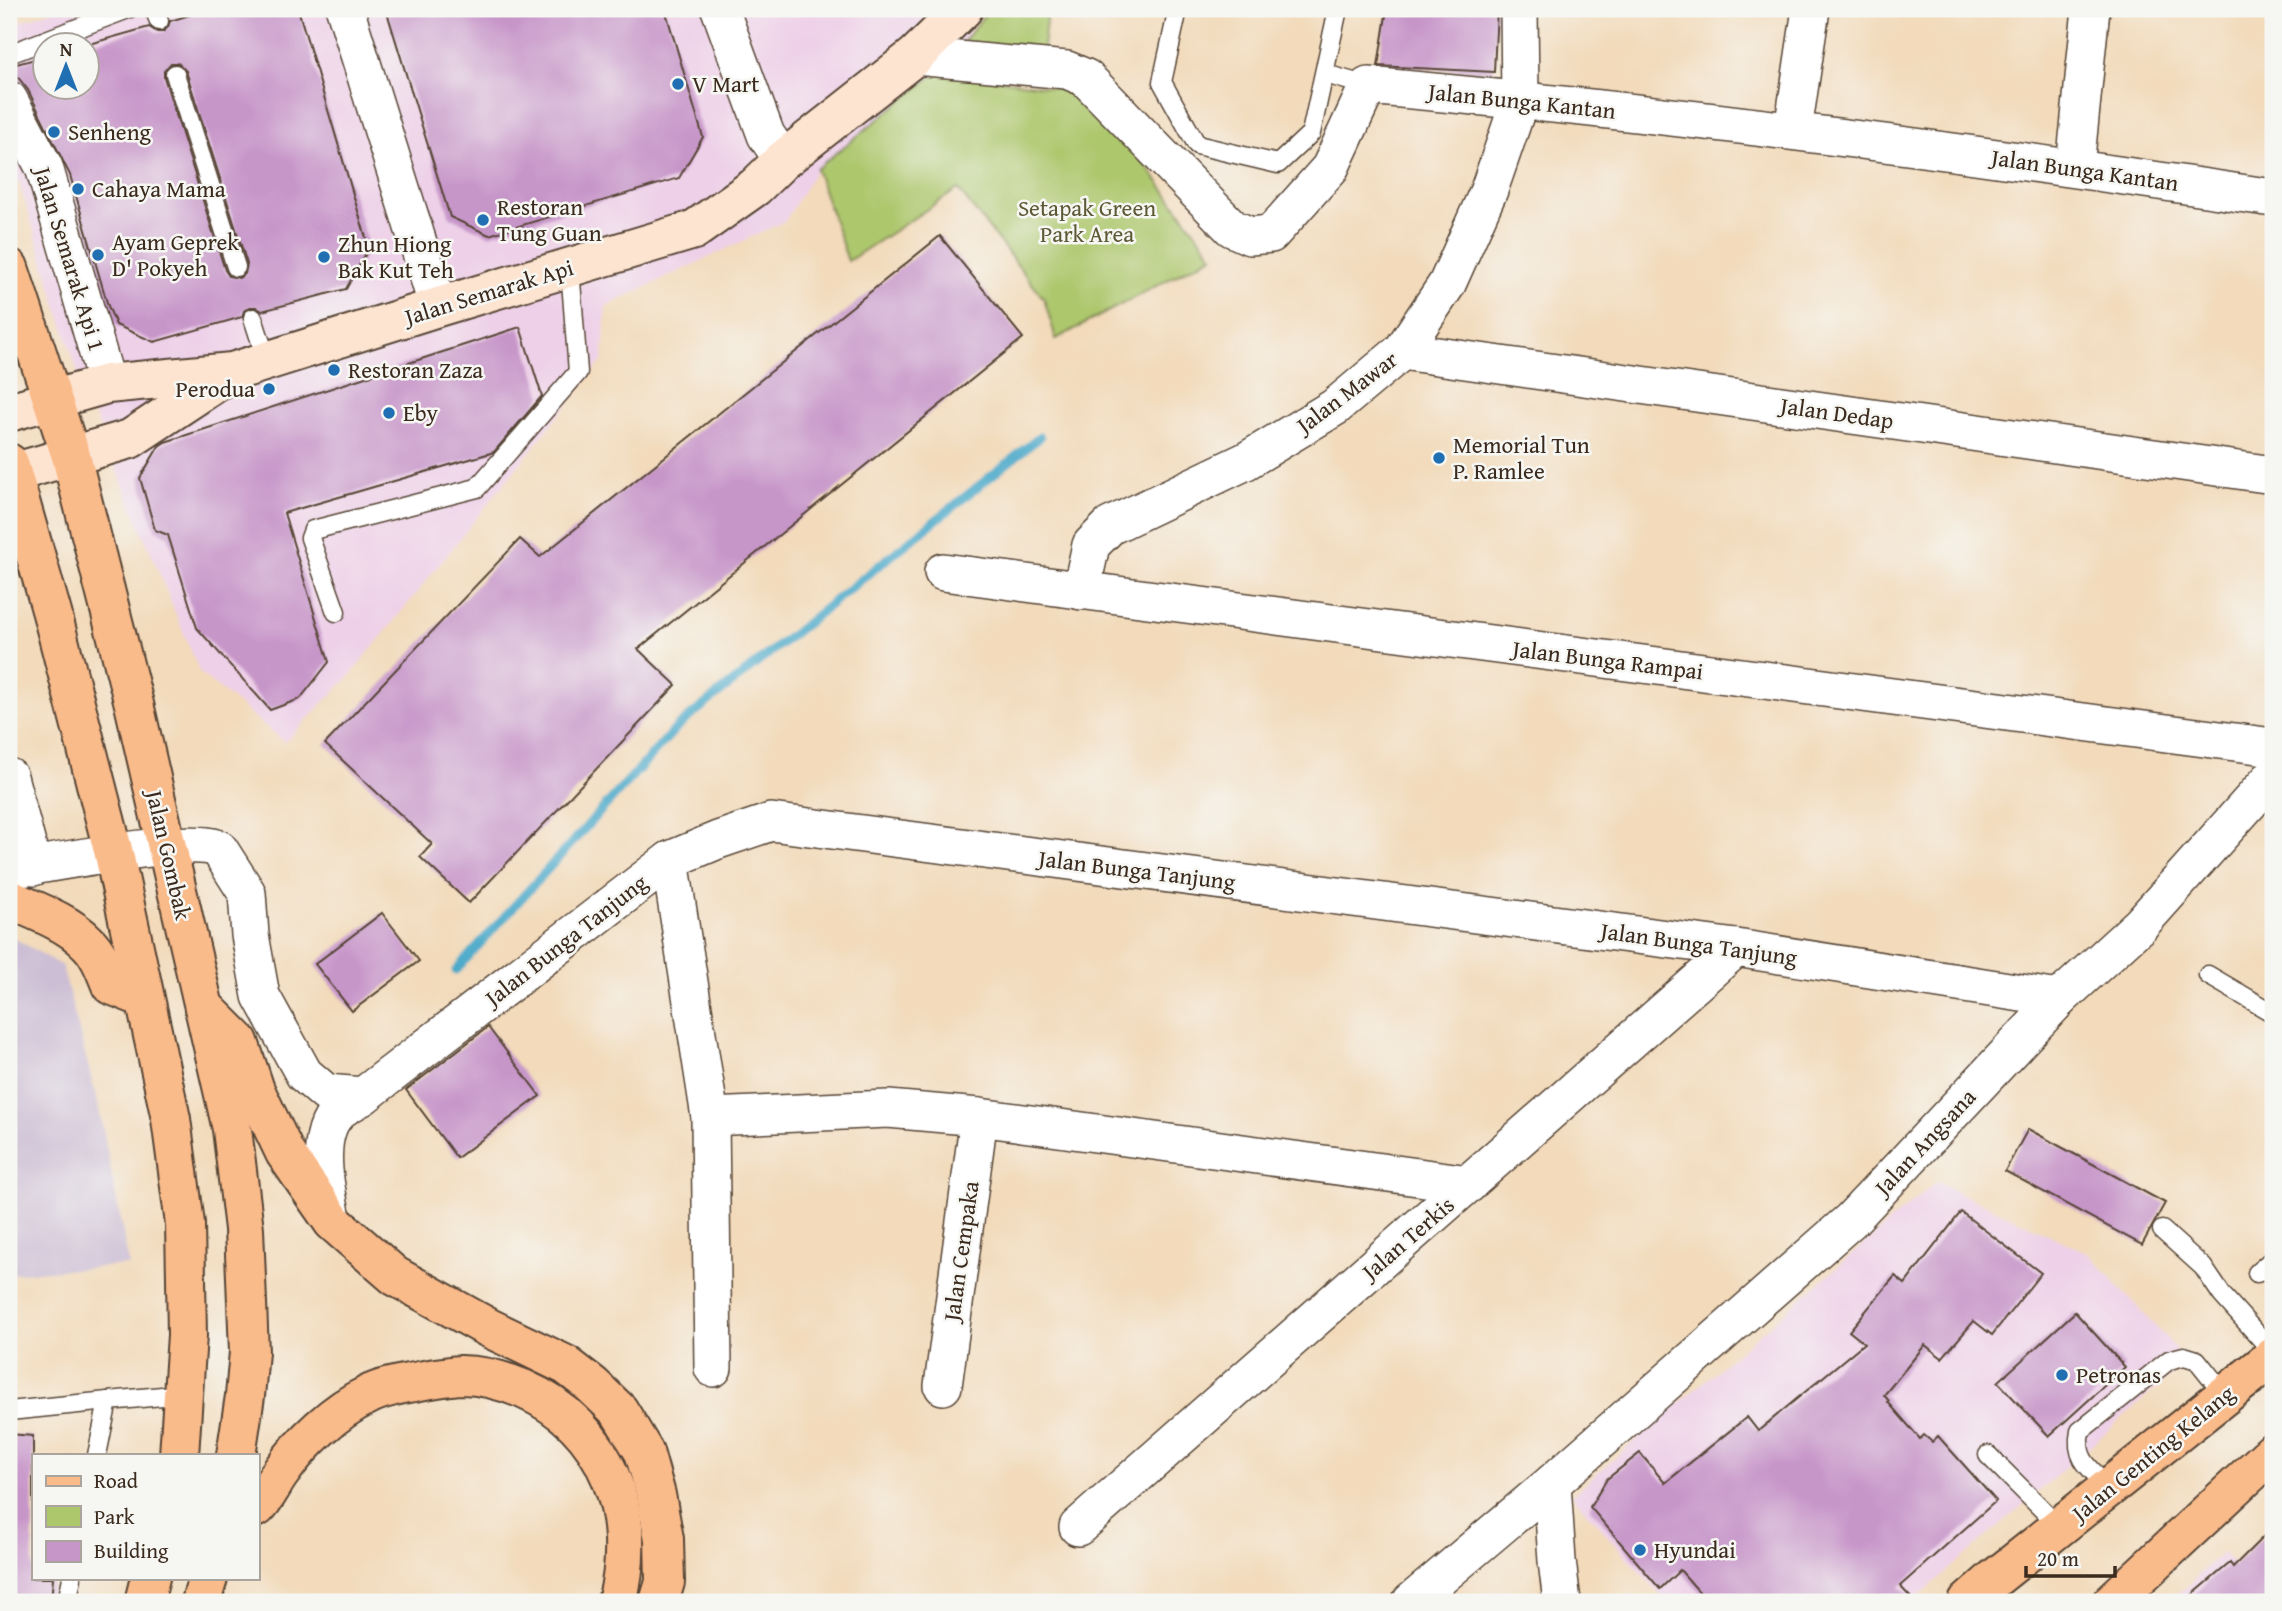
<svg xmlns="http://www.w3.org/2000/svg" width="2282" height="1611" viewBox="0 0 2282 1611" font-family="'Gentium Book Plus',serif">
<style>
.built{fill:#eed0e8;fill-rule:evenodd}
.industrial{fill:#ccbed4}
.green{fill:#adc76d;stroke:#747846;stroke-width:2}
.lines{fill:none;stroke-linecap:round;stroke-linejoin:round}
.stream{stroke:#4aa9c9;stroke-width:9}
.building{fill:#c796c9;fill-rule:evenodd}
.lane-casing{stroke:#564435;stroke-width:21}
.street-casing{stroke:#564435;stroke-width:40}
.secondary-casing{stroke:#564435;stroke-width:42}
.primary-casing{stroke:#564435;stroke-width:42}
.highway-casing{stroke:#564435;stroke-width:42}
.lane{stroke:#fff;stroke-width:18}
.street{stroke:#fff;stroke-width:37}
.secondary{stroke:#fde4d1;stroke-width:38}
.primary{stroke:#fabb8b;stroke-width:38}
.highway{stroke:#fabb8b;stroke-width:38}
.poi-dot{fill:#1f6fb2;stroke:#f6f6f2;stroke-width:2.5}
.labels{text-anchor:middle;stroke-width:5;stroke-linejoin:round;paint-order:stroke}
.poi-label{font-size:23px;fill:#3b2a1e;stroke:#f6f6f2;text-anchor:start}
.street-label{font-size:23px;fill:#3b2a1e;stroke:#f6f6f2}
.park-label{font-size:23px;fill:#5d5936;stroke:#f6f6f2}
</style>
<rect width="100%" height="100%" fill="#f6f6f2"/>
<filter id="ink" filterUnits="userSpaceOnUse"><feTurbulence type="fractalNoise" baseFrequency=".0143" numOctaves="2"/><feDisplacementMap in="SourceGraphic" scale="14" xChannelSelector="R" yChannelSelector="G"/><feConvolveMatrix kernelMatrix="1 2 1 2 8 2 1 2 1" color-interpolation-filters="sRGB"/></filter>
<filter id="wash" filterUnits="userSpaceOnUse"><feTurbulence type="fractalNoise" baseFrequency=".00686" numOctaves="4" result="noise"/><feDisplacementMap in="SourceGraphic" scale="28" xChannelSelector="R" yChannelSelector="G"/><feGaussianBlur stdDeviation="1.57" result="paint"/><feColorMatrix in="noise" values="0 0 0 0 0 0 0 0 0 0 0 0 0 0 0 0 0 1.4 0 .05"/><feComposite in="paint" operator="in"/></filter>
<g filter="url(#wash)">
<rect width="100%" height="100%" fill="#f2daba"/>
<!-- built -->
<g class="built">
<path d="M56,9h926l-23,39 -21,23 -122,98 -31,52 -179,85 -3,54 -254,317 -64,65 -85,-69 -121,-296 -59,-192 -11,-22v-137zM46,46h42v42h-42z"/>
<polygon points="1936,1182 2088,1253 2187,1361 1912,1602 1666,1602 1572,1495"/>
<polygon points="2222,1552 2270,1602 2170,1602"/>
</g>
<!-- industrial -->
<polygon class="industrial" points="9,935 62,966 98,1104 129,1265 9,1274"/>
<!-- green -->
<g class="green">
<polygon points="989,9 1050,9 1047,13 1042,56 959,48"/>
<polygon points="938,71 1070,90 1140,157 1213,256 1056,339 1044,299 958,189 848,261 816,169"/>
</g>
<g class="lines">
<!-- stream -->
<polyline class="stream" points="456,970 678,726 1040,437"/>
</g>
<g id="blocks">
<!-- building -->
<g class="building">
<path d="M209,9h89l71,239 -23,41 -84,22 -6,-4h-6l-6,4 -2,6 -88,25 -38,-17 -8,-19 -38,-131 -42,-85 -19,-24 37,-10v32h42v-42h-6l67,-19 8,5h6l5,-5 2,-6zM171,63h7l8,8 61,193 -2,10 -6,4 -10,-2 -4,-6 -61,-193v-6z"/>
<polygon points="386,9 665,9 703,137 679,178 489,235 450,217"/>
<polygon points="1387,9 1497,9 1494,72 1378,66"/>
<polygon points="940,236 1023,338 638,649 676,685 469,903 420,857 432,844 325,744 520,539 540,557"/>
<polygon points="520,327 542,396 494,452 284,513 329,662 300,699 270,710 197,628 168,535 155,530 140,478 159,446 165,442"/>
<polygon points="382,913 419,961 352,1011 315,964"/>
<polygon points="488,1027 540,1096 457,1158 406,1090"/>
<polygon points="2028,1129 2165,1203 2142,1245 2005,1171"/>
<polygon points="1961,1212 2041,1273 1992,1335 1974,1321 1942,1358 1925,1345 1884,1395 1889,1401 1888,1402 1920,1439 1924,1435 1932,1442 1938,1436 1996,1501 1900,1586 1915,1602 1708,1602 1680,1570 1660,1589 1590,1507 1607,1479 1640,1453 1665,1483 1747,1417 1758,1431 1864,1343 1849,1331 1895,1276 1905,1284"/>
<polygon points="2075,1312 2125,1367 2049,1436 1998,1382"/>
<polygon points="9,1434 33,1436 33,1578 53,1578 51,1602 9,1602"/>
<polygon points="2273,1527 2273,1602 2184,1602 2230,1563 2233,1567"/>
</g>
</g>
</g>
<g filter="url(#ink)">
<use href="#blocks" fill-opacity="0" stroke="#564435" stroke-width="2"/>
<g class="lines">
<defs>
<g id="lane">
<polyline points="154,9 159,21"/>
<polyline points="1178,9 1162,82 1197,145 1278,164 1311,133 1338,9"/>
<polyline points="9,54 128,9"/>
<polyline points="175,74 236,267"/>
<polyline points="1325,74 1368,86"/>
<polyline points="253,318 267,361"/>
<polyline points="336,612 310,538 313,530 477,488 578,372 570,268"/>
<polyline points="2208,975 2273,1013"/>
<polyline points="2162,1230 2203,1267 2222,1295 2273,1352"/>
<polyline points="2257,1273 2273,1259"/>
<polyline points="9,1411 108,1401"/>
<polyline points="97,1455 108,1401 184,1394"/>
<polyline points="1988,1455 2060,1527"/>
<path d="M2109,1487c-18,-18 -35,-27 -29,-56l89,-71 15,-4 13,4 28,35"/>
<polyline points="67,1602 72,1578"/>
</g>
<g id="street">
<polyline points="345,9 438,307"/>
<polyline points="720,9 766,135 783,160"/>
<path d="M915,56l152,14 19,8 146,150 18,8 21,-2 59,-66 38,-82c303,27 604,66 905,112"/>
<polyline points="9,100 44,167 107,384"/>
<polyline points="1793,130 1811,9"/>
<polyline points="2075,167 2091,9"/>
<polyline points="1402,351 2273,475"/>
<polyline points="943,572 2273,747"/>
<polyline points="1081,591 1091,545 1110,526 1246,461 1335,407 1402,351 1447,284 1489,190 1520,100 1519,9"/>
<polyline points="9,777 33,867"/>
<polyline points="670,860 710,1117 713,1368"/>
<path d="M9,870c38,-6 183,-35 210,-21l28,44 3,42 11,61 43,78 22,19 37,3 307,-236 48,-20 53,-18 965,126 323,51"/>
<polyline points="710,1117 888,1109 979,1117 1469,1184"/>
<path d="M333,1222c-7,-31 -20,-87 6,-111 7,-6 16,-10 24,-15"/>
<polyline points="943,1386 979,1117"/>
<polyline points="1552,1483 1557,1561 1562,1602"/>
<polyline points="1078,1527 1736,948"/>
<polyline points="1411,1602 1552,1483 1851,1220 2059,999 2140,925 2273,776"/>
</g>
<g id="secondary">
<polyline points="9,412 107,384 232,372 438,307 694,230 755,187 783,160 915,56 963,9"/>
<polyline points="12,473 130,439 227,375"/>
</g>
<g id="primary">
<polyline points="9,268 71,456 134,704 232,1129 244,1229 249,1352 245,1396 236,1455"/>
<polyline points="9,463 52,613 114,854 171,1119 185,1224 187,1335 179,1455"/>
<path d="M9,899c26,12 57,22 78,43 12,11 18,28 24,43l33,13"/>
<polyline points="144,1602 150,1578"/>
<polyline points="201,1602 208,1578"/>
<polyline points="1968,1602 1994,1579 2273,1357"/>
<polyline points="2112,1602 2273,1452"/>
</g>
<g id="highway">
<polyline points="204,1007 239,1042 255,1090 285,1153 333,1222 395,1276 489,1328 566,1365 592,1385 619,1411 644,1452 656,1495 664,1539 665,1582 659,1602"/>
<path d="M257,1507c10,-10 15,-23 24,-35 21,-30 53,-61 87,-77 13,-7 31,-10 46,-13 16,-3 31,-6 47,-7 21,0 43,6 62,14 85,37 117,127 94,213"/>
</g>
</defs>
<!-- lane casing -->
<use href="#lane" class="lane-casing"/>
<!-- street casing -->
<use href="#street" class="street-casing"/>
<!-- secondary casing -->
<use href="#secondary" class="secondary-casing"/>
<!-- primary casing -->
<use href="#primary" class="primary-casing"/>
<!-- highway casing -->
<use href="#highway" class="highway-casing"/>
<!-- lane -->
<use href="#lane" class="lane"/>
<!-- street -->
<use href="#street" class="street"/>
<!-- secondary -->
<use href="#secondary" class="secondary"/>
<!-- primary -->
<use href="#primary" class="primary"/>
<!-- highway -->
<use href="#highway" class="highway"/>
</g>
</g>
<!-- markers -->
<g class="poi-dot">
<circle cx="678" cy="84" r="7"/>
<circle cx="54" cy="132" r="7"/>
<circle cx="78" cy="189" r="7"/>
<circle cx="483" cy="220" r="7"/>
<circle cx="98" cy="255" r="7"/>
<circle cx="324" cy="257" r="7"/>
<circle cx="334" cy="370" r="7"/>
<circle cx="269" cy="389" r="7"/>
<circle cx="389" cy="413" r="7"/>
<circle cx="1439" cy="458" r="7"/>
<circle cx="2062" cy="1375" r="7"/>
<circle cx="1640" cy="1550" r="7"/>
</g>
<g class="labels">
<!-- poi labels -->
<g class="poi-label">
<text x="692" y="92">V Mart</text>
<text x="68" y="140">Senheng</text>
<text x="92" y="197">Cahaya Mama</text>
<text x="497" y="215">Restoran<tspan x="497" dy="26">Tung Guan</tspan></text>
<text x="112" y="250">Ayam Geprek<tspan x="112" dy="26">D' Pokyeh</tspan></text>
<text x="338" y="252">Zhun Hiong<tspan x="338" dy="26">Bak Kut Teh</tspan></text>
<text x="348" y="378">Restoran Zaza</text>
<text x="255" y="397" text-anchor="end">Perodua</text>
<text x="403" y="421">Eby</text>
<text x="1453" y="453">Memorial Tun<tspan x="1453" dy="26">P. Ramlee</tspan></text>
<text x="2076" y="1383">Petronas</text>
<text x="1654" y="1558">Hyundai</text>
</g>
<!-- street labels -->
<g class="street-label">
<text transform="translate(1522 101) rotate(6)" y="8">Jalan Bunga Kantan</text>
<text transform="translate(2085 170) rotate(8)" y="8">Jalan Bunga Kantan</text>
<text transform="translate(70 259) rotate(73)" y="8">Jalan Semarak Api 1</text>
<text transform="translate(489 292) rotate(-17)" y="8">Jalan Semarak Api</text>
<text transform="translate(1347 392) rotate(-37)" y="8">Jalan Mawar</text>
<text transform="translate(1837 413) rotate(8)" y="8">Jalan Dedap</text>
<text transform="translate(1608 660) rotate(7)" y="8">Jalan Bunga Rampai</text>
<text transform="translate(169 855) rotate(77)" y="8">Jalan Gombak</text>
<text transform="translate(1137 870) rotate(7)" y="8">Jalan Bunga Tanjung</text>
<text transform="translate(566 940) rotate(-38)" y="8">Jalan Bunga Tanjung</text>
<text transform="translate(1699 944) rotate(8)" y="8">Jalan Bunga Tanjung</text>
<text transform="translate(1925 1142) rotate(-47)" y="8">Jalan Angsana</text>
<text transform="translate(1408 1238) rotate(-41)" y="8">Jalan Terkis</text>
<text transform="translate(961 1251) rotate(-82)" y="8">Jalan Cempaka</text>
<text transform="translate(2153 1453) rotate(-39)" y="8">Jalan Genting Kelang</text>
</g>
<!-- park labels -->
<g class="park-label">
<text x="1087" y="216">Setapak Green<tspan x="1087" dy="26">Park Area</tspan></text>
</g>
</g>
<!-- margin -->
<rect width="2282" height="1611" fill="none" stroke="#f6f6f2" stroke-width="35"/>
<!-- legend -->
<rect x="32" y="1454" width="228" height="126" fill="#f6f6f2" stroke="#aba49d" stroke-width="2"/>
<rect x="46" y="1476" width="35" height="10" fill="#fabb8b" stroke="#aba49d" stroke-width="2"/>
<text x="94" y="1488" font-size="21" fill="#3b2a1e">Road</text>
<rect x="46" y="1506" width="35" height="21" fill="#adc76d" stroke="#aba49d" stroke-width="2"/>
<text x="94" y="1524" font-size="21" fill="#3b2a1e">Park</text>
<rect x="46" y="1541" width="35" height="21" fill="#c796c9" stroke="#aba49d" stroke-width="2"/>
<text x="94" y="1558" font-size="21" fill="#3b2a1e">Building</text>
<!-- north arrow -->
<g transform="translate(66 66)"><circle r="33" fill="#f6f6f2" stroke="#aba49d" stroke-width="2"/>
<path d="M0-5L12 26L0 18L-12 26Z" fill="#1f6fb2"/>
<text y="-10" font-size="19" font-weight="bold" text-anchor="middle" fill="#3b2a1e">N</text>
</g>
<!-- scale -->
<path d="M2026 1566v10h89v-10" fill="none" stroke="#3b2a1e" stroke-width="3.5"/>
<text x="2037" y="1566" font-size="21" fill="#3b2a1e" stroke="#f6f6f2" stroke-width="5" paint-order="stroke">20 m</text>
</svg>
